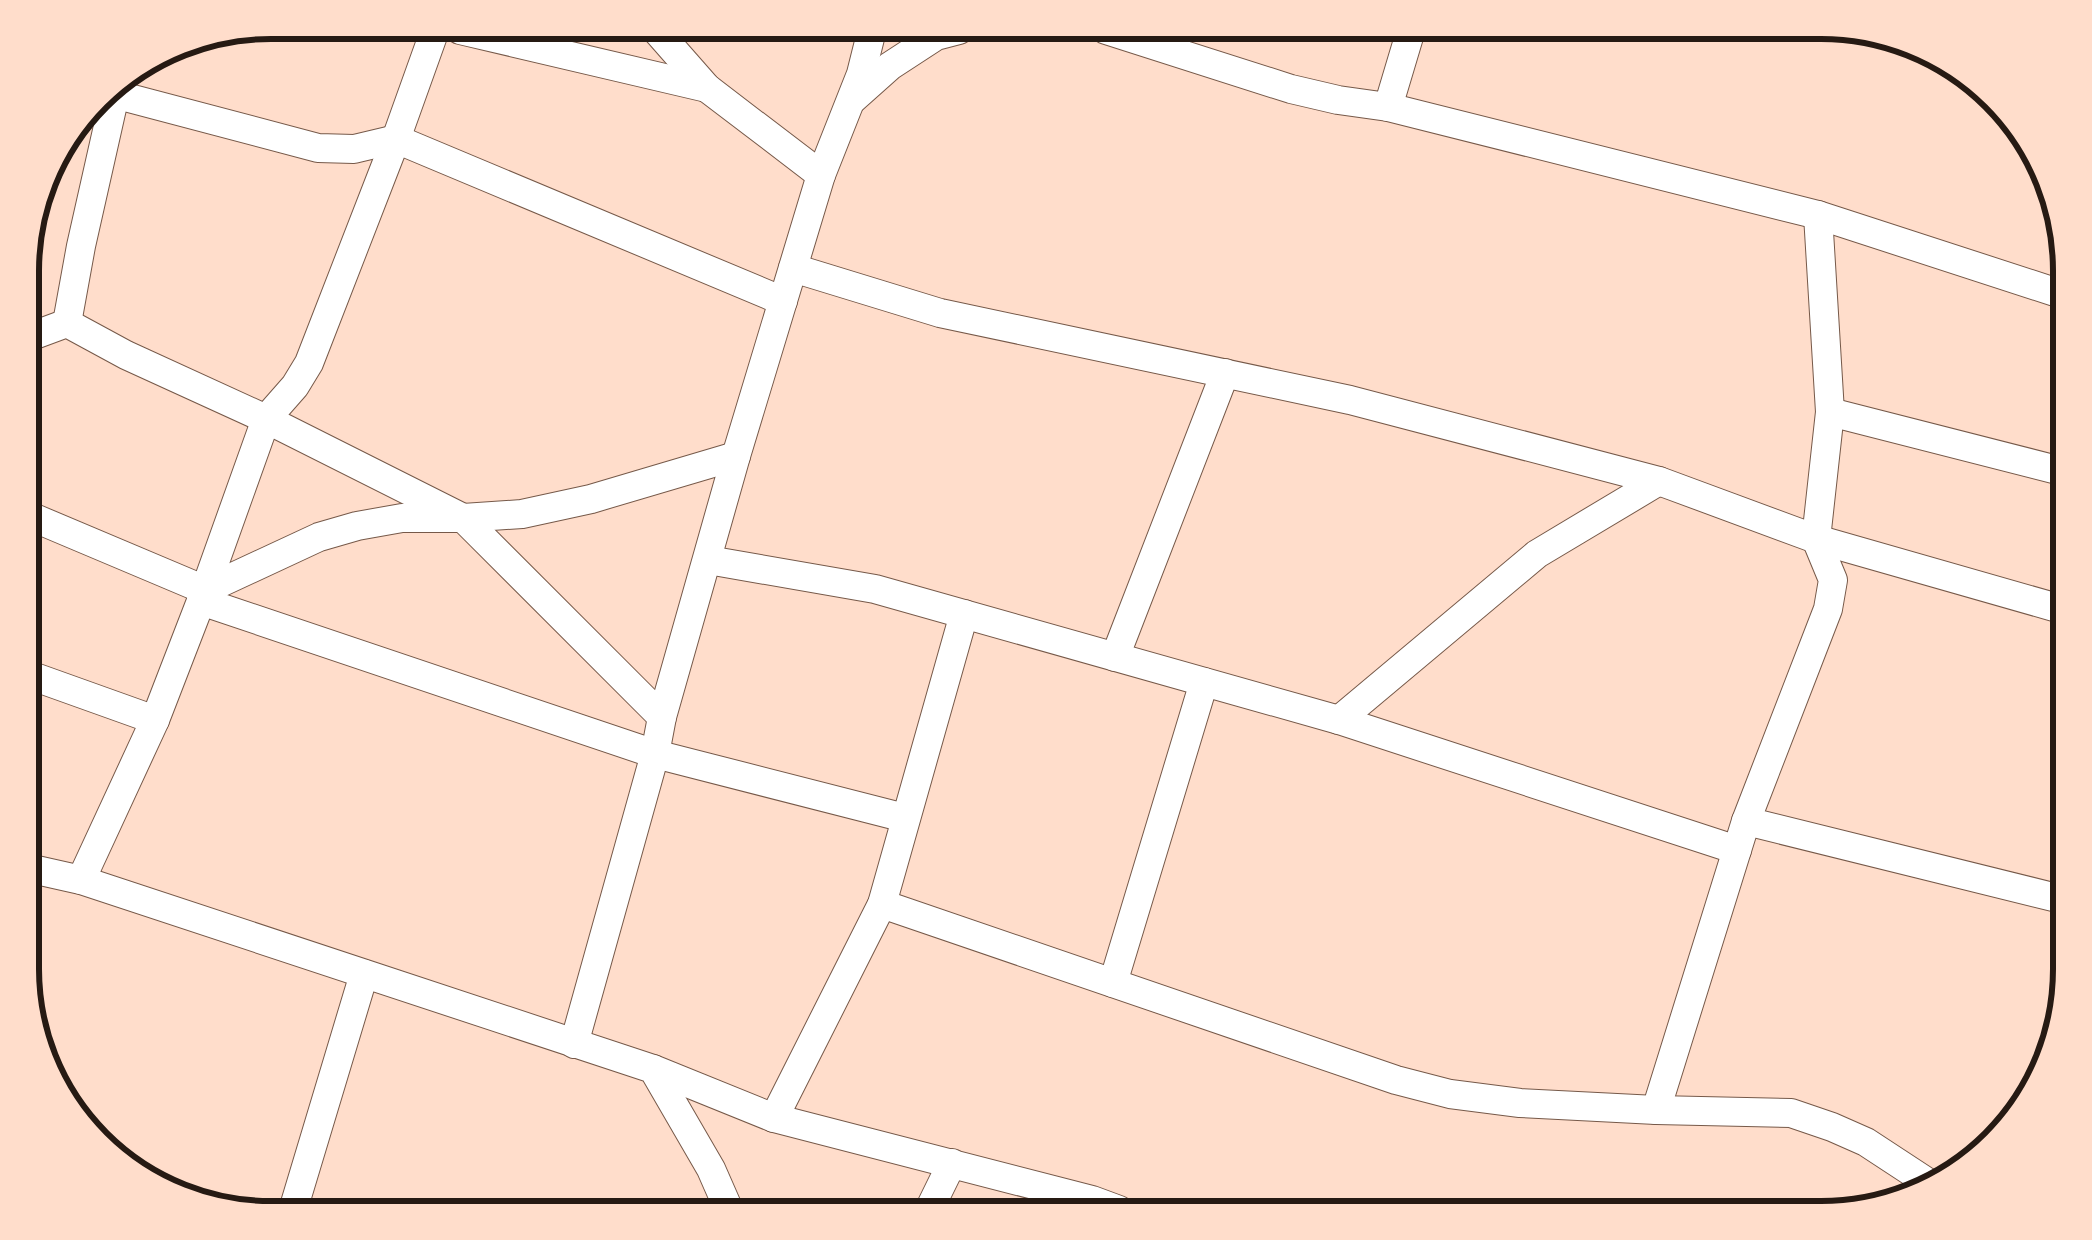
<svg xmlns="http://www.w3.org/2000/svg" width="2092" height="1240" viewBox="0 0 2092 1240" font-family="'PT Sans',sans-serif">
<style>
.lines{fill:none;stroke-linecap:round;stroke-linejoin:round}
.street-casing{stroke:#765949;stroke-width:30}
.street{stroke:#fff;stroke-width:28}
.rim{fill:none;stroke:#261a13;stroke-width:6}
</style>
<rect width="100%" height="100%" fill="#ffddcb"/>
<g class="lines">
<defs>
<g id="street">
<polyline points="460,30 707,88"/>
<polyline points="656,30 707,88 821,175"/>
<polyline points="1106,30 1291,89 1338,100 1388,107 1818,215 2061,294"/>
<polyline points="110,93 318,148 354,149 396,139 783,301"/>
<polyline points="853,99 890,66 936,36 959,30"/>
<polyline points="1388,107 1411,30"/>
<polyline points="793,268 940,313 1350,400 1659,481 1816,539 2061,609"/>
<polyline points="67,323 81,246 115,95"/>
<polyline points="32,336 67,323 126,355 266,419 463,518 662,717"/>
<polyline points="1830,412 2061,471"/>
<polyline points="32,517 205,590 319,537 357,526 402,518 463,518 522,514 591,499 736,456"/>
<polyline points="708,560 875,589 1339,720 1737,850"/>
<polyline points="201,601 655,754 905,818"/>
<polyline points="1115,657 1225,373"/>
<polyline points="32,676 155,720"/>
<polyline points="1339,720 1537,554 1659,481"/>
<polyline points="1746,821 2061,899"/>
<polyline points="32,869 81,880 653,1069 711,1169 729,1210"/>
<polyline points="81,880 155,720 201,601 266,419 295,386 309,363 396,139 435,30"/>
<polyline points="882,904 1396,1080 1450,1094 1520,1103 1656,1110 1791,1113 1832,1127 1866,1142 1927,1182"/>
<polyline points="1113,983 1204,682"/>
<polyline points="574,1044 655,754 662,717 736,456 821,175 861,74 872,30"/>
<polyline points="653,1069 774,1118 882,904 964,614"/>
<polyline points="1656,1110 1746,821 1828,609 1833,580 1816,539 1830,412 1818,215"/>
<polyline points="774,1118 1092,1200 1119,1210"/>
<polyline points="293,1210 364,974"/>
<polyline points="929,1210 952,1163"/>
</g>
</defs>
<!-- street casing -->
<use href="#street" class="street-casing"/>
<!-- street -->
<use href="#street" class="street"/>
</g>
<!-- crop -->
<path d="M0 0H2092V1240H0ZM271 39H1821A232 232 0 0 1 2053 271V969A232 232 0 0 1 1821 1201H271A232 232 0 0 1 39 969V271A232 232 0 0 1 271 39Z" fill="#ffddcb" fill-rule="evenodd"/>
<path class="rim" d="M271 39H1821A232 232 0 0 1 2053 271V969A232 232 0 0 1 1821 1201H271A232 232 0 0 1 39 969V271A232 232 0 0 1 271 39Z"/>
</svg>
